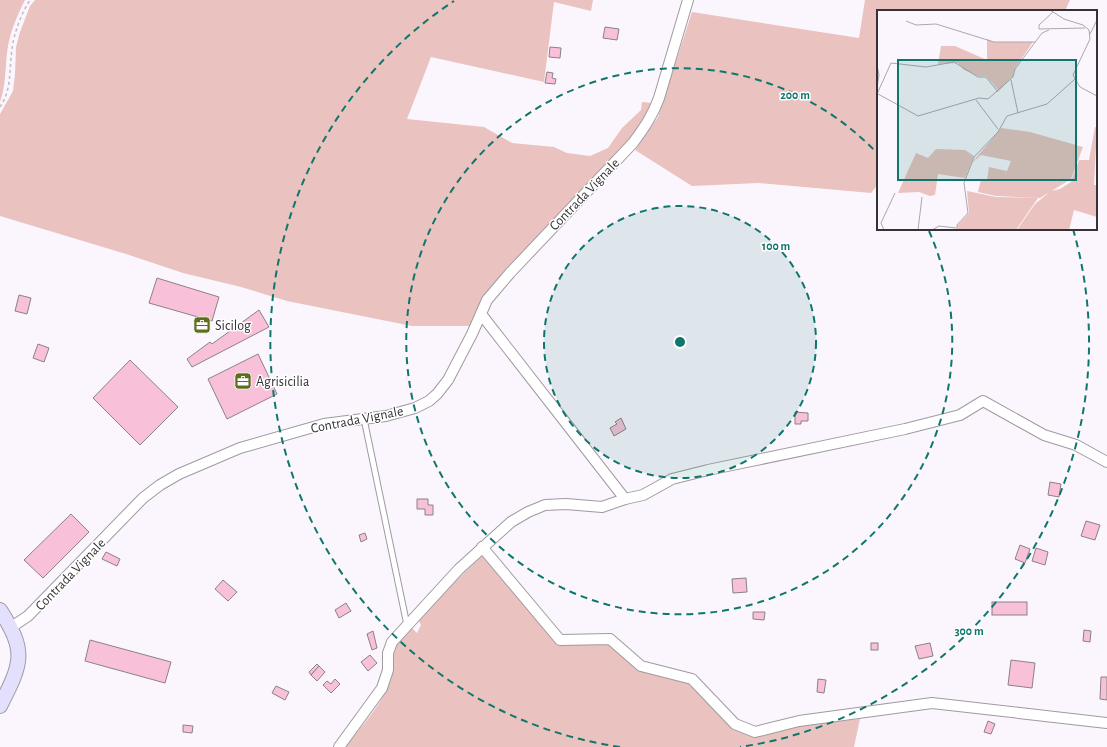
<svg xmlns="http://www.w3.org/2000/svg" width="1107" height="747" viewBox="0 0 1107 747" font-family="'Alegreya Sans',sans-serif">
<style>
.green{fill:#eac2bf}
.building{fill:#f8c1d9;stroke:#8a8285}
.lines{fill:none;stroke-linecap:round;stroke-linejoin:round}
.service-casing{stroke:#9f9aa0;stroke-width:7}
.minor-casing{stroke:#9f9aa0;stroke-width:12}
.secondary-casing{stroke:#9f9aa0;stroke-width:16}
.path{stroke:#bebabf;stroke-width:1.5;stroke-dasharray:3 3;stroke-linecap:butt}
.service{stroke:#fff;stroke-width:5}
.minor{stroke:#fff;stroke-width:10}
.secondary{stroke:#e2e0fd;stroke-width:14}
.ring{fill:none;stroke:#0f766e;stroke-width:2;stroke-dasharray:7 5}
.labels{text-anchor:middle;stroke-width:3;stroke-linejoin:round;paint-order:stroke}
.street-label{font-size:14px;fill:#343235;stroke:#fff}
.poi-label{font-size:14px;fill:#343235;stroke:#fff;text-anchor:start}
.inset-road{fill:none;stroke:#aba8ad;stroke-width:1}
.view{fill:#0f766e;fill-opacity:0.15;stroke:#0f766e;stroke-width:2}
.inset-edge{fill:none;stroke:#343235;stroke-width:2}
.centre{fill:#0f766e;stroke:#fff;stroke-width:2}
.ring-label{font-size:12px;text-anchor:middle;font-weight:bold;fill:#0f766e;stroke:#fff;stroke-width:3;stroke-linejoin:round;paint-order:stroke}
</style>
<rect width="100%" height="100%" fill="#fbf6fd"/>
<!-- green -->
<g class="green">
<path d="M0,0h25c-8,16 -16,34 -18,53 -2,17 -1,32 -7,49z"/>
<polygon points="35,0 593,0 591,11 554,2 544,82 431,57 407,119 484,127 512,143 554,147 567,153 590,156 608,148 622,128 641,110 642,102 652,103 642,123 627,143 502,273 483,299 472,325 468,326 412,326 287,301 241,287 183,273 126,254 0,216 0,114 13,91 15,74 16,47 20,32 30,6"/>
<polygon points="865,0 1070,0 1065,11 878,11 878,184 871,193 758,183 692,186 635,150 658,117 692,12 859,38"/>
<path d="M482,556l77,88 49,-1 32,27 53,13 63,51 44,-9 60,-6 -6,28h-508c15,-21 36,-42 45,-67 2,-5 1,-13 1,-18 0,-15 9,-25 19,-35l6,6 4,-8 -3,-6 1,-4z"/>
</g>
<!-- building -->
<g class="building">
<polygon points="605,27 619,29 617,40 603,38"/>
<polygon points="550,47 561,48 560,58 549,57"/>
<polygon points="547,72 553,73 552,78 556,79 555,84 545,83"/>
<polygon points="157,278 219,297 212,321 149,303"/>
<polygon points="19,295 31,298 27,314 15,311"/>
<polygon points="259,310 269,327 192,367 187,359 210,342 212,344"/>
<polygon points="38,344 49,348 44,362 33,358"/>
<polygon points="258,354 277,394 227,419 208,379"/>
<polygon points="130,360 178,407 140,445 93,398"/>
<polygon points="795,412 808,413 808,421 801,421 801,424 795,424"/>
<polygon points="621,418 626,429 614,436 610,428 617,424 615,422"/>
<polygon points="1050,482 1061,484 1059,497 1048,495"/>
<polygon points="417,499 428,499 428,505 433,505 433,515 425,515 425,509 417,509"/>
<polygon points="71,514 89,532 43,578 24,560"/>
<polygon points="1086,521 1100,525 1095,540 1081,536"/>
<polygon points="365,533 367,539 361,542 359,535"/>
<polygon points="1020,545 1030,549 1025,563 1015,559"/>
<polygon points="1036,548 1048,552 1045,565 1032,561"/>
<polygon points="106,552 120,559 117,566 102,559"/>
<polygon points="746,578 747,592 733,593 732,579"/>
<polygon points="223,580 237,592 228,601 215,589"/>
<rect x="992" y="602" width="35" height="13"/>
<polygon points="346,603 351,611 339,618 335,610"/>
<polygon points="753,612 765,612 764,620 753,619"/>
<polygon points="1084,630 1091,631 1090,642 1083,641"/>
<polygon points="373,631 377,648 372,650 367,634"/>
<polygon points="90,640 171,662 165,683 85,661"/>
<rect x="871" y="643" width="7" height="7"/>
<polygon points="930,643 933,656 919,659 915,646"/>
<polygon points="370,655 377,663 368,671 361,662"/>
<polygon points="1011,660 1035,663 1032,688 1008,685"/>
<polygon points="317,664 319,666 311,675 309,672"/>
<polygon points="319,666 325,672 317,681 311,675"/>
<polygon points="1101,677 1107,677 1107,700 1100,699"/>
<polygon points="335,679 340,684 331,693 323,685 327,681 331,684"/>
<polygon points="818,679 826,680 824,693 817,692"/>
<polygon points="276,686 289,692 285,700 272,693"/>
<polygon points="988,721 995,724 991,734 984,732"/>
<polygon points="183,725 193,726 192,733 183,732"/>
</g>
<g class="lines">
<defs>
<polyline id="service" points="364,419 407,625"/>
<g id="minor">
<polyline points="481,314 625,499"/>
<polyline points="482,547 560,640 610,639 641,666 692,679 735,724 755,732 799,721 932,703 1107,723"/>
<path d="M10,628l18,-12 115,-118 17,-13 19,-11 61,-26 84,-24 62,-8 29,-8 14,-7 8,-7 11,-14 24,-46 15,-34 23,-27 123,-130c11,-15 20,-28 26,-45l29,-98"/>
<polyline points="339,747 382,688 388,670 388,653 392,642 459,569 511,522 528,512 545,505 566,504 602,507 625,499 643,495 672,479 708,470 905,429 960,415 983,401 1044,435 1076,445 1107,462"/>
</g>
<path id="secondary" d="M0,610c27,42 22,53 0,96"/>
</defs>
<!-- service casing -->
<use href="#service" class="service-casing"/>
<!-- minor casing -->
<use href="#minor" class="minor-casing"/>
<!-- secondary casing -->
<use href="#secondary" class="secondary-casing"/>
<!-- path -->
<path class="path" d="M0,107c12,-17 9,-38 12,-58 2,-16 9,-35 18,-49"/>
<!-- service -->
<use href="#service" class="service"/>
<!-- minor -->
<use href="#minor" class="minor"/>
<!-- secondary -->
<use href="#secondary" class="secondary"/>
</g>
<!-- distance rings -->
<circle cx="680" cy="342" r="136" fill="#0f766e" fill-opacity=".12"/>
<g class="ring">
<circle cx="680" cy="342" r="136"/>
<path d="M929 231A273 273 0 1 1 876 152"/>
<path d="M620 747A409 409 0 0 1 454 1M1073 229A409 409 0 0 1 740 747"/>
</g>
<!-- icons -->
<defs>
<symbol id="office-square" viewBox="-11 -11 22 22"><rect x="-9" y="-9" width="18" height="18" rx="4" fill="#5d6f1d" stroke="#fff"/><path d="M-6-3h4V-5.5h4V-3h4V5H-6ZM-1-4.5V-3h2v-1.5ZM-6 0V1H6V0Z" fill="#fff"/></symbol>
</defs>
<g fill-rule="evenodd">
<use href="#office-square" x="192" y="315" width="20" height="20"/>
<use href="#office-square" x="233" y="371" width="20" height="20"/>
</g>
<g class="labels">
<!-- street labels -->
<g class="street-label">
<text transform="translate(584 194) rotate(-46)" y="5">Contrada Vignale</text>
<text transform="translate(357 419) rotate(-11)" y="5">Contrada Vignale</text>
<text transform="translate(70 574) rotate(-46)" y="5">Contrada Vignale</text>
</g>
<!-- poi labels -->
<g class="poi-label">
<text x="215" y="330">Sicilog</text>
<text x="256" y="386">Agrisicilia</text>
</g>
</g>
<!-- overview -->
<g transform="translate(877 10)">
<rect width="220" height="220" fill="#fbf6fd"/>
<path d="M110,29l7,3h39l-18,26 -2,8 -14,15 -13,-15h-8l-14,-6 -6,-7 -20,1 3,-18h14l32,14zM218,117l2,1 -3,57h3v32l-23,-7 -5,20h-52l18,-26 16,-13 9,-2 11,-7 8,-22h10zM124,118l29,4 53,15 -12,32 -31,19 -44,-2 -18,-4 3,-13 6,1 2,-13 18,4 4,-10 -30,-6 -10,9zM59,139l29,1 9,6 -9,22 -27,-4 -3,21 -5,1 -11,-4 -21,1 18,-40 12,5zM90,181l29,6 42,1 -22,32h-58l-1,-4 12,-13z" fill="#eac2bf"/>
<path class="inset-road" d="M173,0l14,9 19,6 6,5 1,9 -17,36 7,12 17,9M176,2l-14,13v4l46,-1M29,11l10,4 20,-1 58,18h41M213,24l7,-14M0,55l2,10 -2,12M134,70l7,33M0,84l14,-31 35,4 28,-5 24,15h8l12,15M1,84l40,22 61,-18 9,1 25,-22 2,-8 27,-36 7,-3M99,90l22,29M7,220l-3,-7 14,-30M41,220l4,-33M55,220l7,-4 17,2M80,220v-5l11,-12 -4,-30 10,-26 24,-25 9,-16 40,-12 28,-25"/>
<path class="view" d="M21,50h178v120h-178z"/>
<rect width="220" height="220" class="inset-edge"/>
</g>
<circle cx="680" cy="342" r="6" class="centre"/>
<g class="ring-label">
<text x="795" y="99">200 m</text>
<text x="776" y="250">100 m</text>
<text x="969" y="635">300 m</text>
</g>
</svg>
